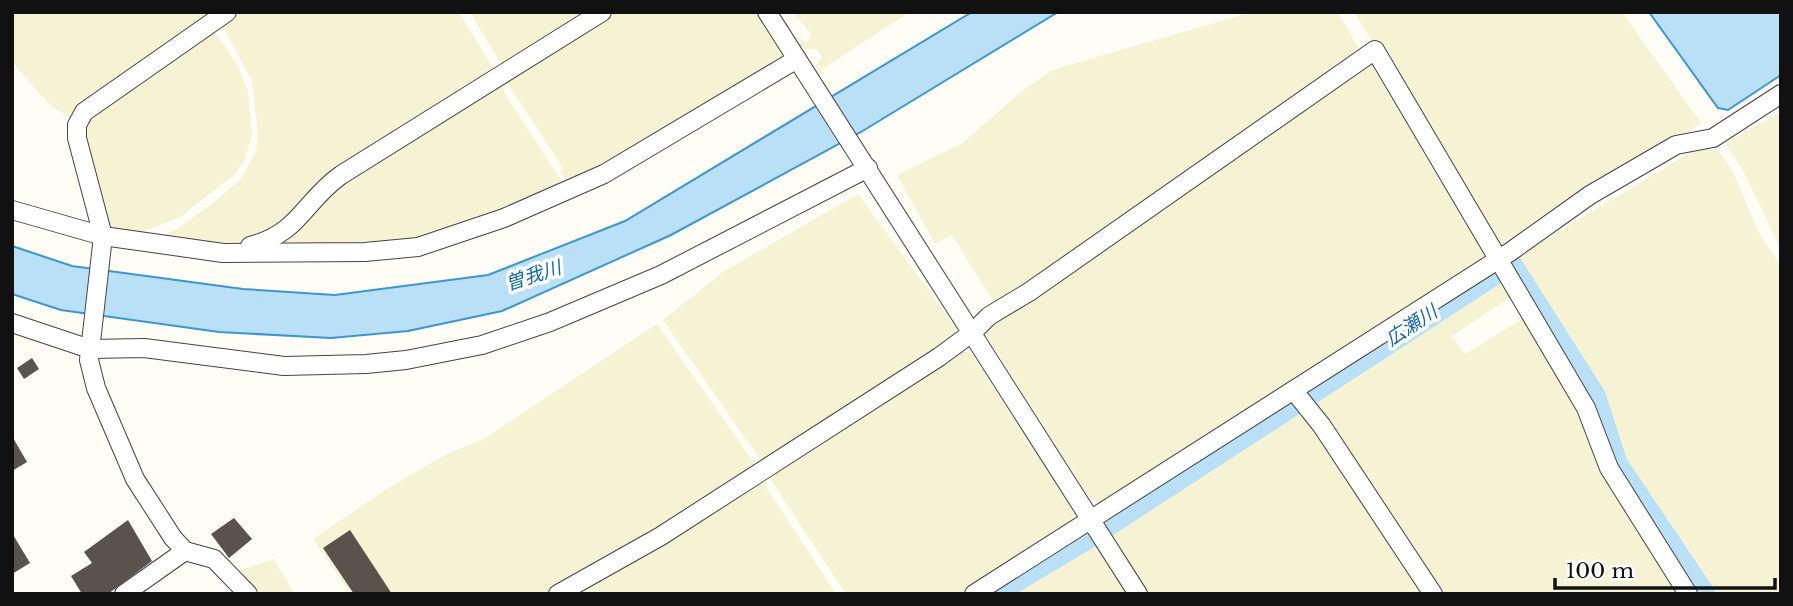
<svg xmlns="http://www.w3.org/2000/svg" width="1793" height="606" viewBox="0 0 1793 606" font-family="'Libre Baskerville','Noto Sans JP',serif">
<style>
.farmland{fill:#f6f3d4}
.water{fill:#b9e0f7;stroke:#3f96cf;stroke-width:2}
.lines{fill:none;stroke-linecap:round;stroke-linejoin:round}
.river{stroke:#b9e0f7;stroke-width:26}
.building{fill:#5a524d}
.street-casing{stroke:#444;stroke-width:20}
.street{stroke:#fff;stroke-width:18}
.labels{text-anchor:middle;stroke-width:7;stroke-linejoin:round;paint-order:stroke}
.water-label{font-size:19px;font-style:italic;fill:#1768a6;stroke:#fff}
</style>
<rect width="100%" height="100%" fill="#fffdf5"/>
<!-- farmland -->
<g class="farmland">
<polygon points="12,12 218,12 68,117 50,105 12,62"/>
<polygon points="237,12 459,12 492,67 491,74 263,238 228,248 156,238 174,231 212,204 241,179 256,151 258,135 252,81 222,24"/>
<polygon points="470,12 593,12 503,67"/>
<polygon points="612,12 758,12 789,56 570,186 560,171 563,168 504,78"/>
<polygon points="793,12 910,12 818,72 815,66 822,57 817,49 804,49 796,36 807,42 811,34"/>
<polygon points="1252,12 1338,12 1363,56 996,306 952,235 935,244 897,175 963,143 1017,95 1052,70"/>
<polygon points="1354,12 1622,12 1701,123 1500,247"/>
<polygon points="213,30 237,64 248,91 252,135 244,161 235,174 180,217 142,232 120,231 107,222 84,147 86,120"/>
<polygon points="1365,66 1372,66 1486,258 1101,505 1089,497 985,333 988,326"/>
<polygon points="498,83 566,188 482,236 412,254 267,247 332,186"/>
<polygon points="1781,112 1781,250 1745,174 1725,143"/>
<polygon points="1699,147 1719,151 1733,172 1758,231 1781,267 1781,594 1702,594 1618,467 1589,377 1509,265 1510,261"/>
<polygon points="858,194 955,326 955,338 762,462 663,320 723,272"/>
<polygon points="1499,272 1515,294 1452,336 1465,354 1529,315 1685,594 1431,594 1304,398"/>
<polygon points="657,324 756,466 551,594 351,594 313,539 388,488 447,454 484,439"/>
<polygon points="961,352 970,352 1072,508 1073,525 958,594 846,594 769,477"/>
<polygon points="1297,402 1422,594 1146,594 1106,527"/>
<polygon points="762,481 836,594 577,594 659,547"/>
<polygon points="1094,534 1130,594 996,594"/>
<polygon points="274,559 294,594 252,594 241,570"/>
</g>
<!-- water -->
<g class="water">
<polygon points="972,12 1058,12 861,132 671,235 502,311 408,331 331,338 219,332 61,310 12,294 12,246 72,266 243,289 335,295 488,275 625,221"/>
<polygon points="1649,12 1781,12 1781,75 1728,110 1718,108"/>
</g>
<g class="lines">
<!-- river -->
<polyline class="river" points="990,594 1094,532 1508,263 1593,397 1615,465 1702,594"/>
</g>
<!-- building -->
<g class="building">
<polygon points="32,358 39,369 24,379 17,368"/>
<polygon points="12,436 27,462 12,471"/>
<polygon points="234,518 252,539 229,558 211,534"/>
<polygon points="128,520 152,561 108,594 82,594 71,576 92,563 84,552"/>
<polygon points="350,530 392,594 354,594 323,548"/>
<polygon points="12,533 30,563 12,574"/>
</g>
<g class="lines">
<defs>
<g id="street">
<polyline points="227,12 84,112 77,125 77,138 103,236 89,360 96,388 135,479 173,538 185,551 214,559 248,594"/>
<polyline points="767,12 1138,594"/>
<polyline points="12,210 103,236 223,253 365,252 418,247 504,218 604,174 797,59"/>
<path d="M250,246c50,-13 53,-44 91,-71l261,-163"/>
<polyline points="12,323 90,349 144,348 284,366 366,364 406,360 482,345 550,322 661,275 868,168"/>
<polyline points="1294,391 1322,426 1433,594"/>
<polyline points="124,594 185,551"/>
<polyline points="558,594 661,536 939,357 973,332 989,316 1029,292 1375,50 1586,408 1609,468 1688,594"/>
<polyline points="974,594 1510,252 1590,195 1676,145 1713,138 1781,94"/>
</g>
</defs>
<!-- street casing -->
<use href="#street" class="street-casing"/>
<!-- street -->
<use href="#street" class="street"/>
</g>
<g class="labels">
<!-- water labels -->
<g class="water-label">
<text transform="translate(533 275) rotate(-18)" y="7">曽我川</text>
<text transform="translate(1411 325) rotate(-33)" y="7">広瀬川</text>
</g>
</g>
<!-- border -->
<rect width="1793" height="606" fill="none" stroke="#111111" stroke-width="28"/>
<!-- scale -->
<path d="M1555 578v10h220v-10" fill="none" stroke="#111111" stroke-width="3.5"/>
<text x="1566" y="578" font-size="21" fill="#111111" stroke="#ffffff" stroke-width="5" paint-order="stroke">100 m</text>
</svg>
